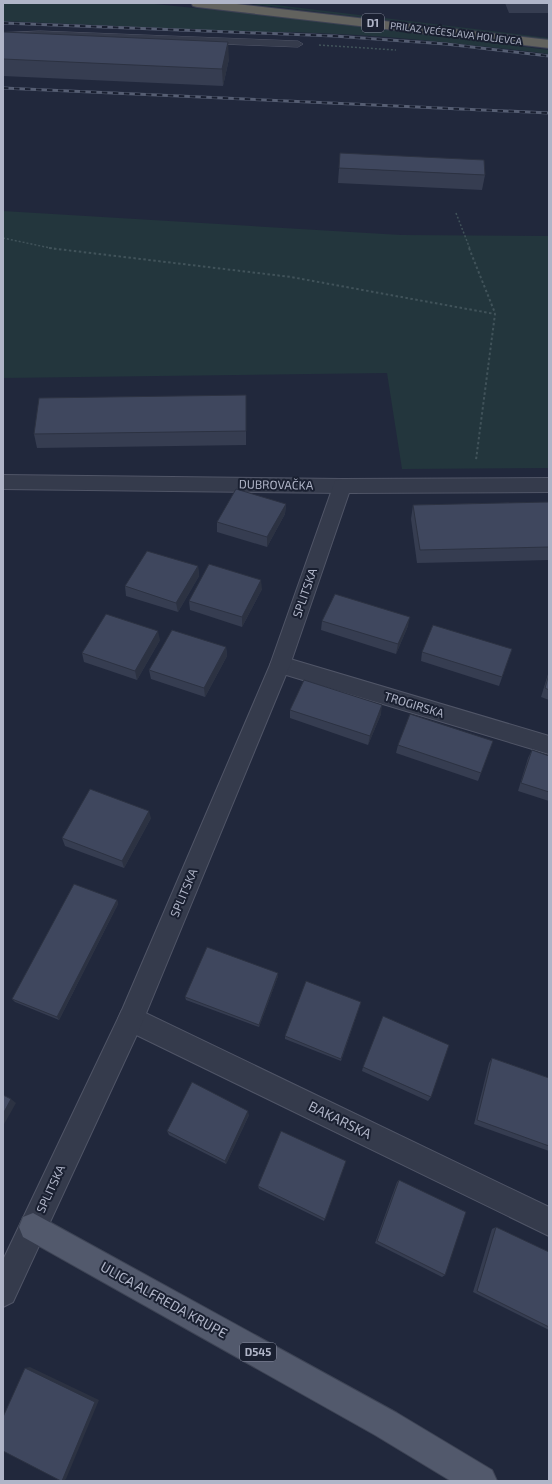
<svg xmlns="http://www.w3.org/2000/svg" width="552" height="1484" viewBox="0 0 552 1484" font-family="'Exo 2',sans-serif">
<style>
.green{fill:#23363d}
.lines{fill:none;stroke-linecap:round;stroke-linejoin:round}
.service-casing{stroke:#505567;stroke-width:1}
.minor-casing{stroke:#505567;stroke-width:2}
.tertiary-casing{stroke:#505567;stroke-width:2}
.primary-casing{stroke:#3e4455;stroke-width:2}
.trunk-casing{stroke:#3d4254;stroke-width:2}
.path-far1{stroke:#41535a;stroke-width:1.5;stroke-dasharray:2 2;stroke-linecap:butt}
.path{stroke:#41535a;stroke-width:2;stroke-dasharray:2.5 2.5;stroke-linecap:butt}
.service{fill:#353b4c;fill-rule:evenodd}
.minor{fill:#353b4c;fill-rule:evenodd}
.tertiary{fill:#353b4c;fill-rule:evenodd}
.primary{fill:#52596c;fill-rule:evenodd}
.trunk{fill:#62625e;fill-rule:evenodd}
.rail-casing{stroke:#565e73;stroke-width:3}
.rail{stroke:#1a2031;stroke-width:2;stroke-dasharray:5.5;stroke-linecap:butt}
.wall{fill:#363d51}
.shaded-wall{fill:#2c3242}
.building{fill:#3f475e;stroke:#2c3242}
.labels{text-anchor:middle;stroke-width:4;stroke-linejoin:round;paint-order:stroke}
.far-street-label{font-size:10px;fill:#b0b5c8;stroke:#1a2031}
.shield{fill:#1a2031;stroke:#83889b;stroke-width:1}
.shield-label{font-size:11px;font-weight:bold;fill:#b0b5c8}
.street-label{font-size:12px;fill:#b0b5c8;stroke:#1a2031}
.near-street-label{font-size:14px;fill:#b0b5c8;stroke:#1a2031}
</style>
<rect width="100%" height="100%" fill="#21283c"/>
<!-- green -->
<g class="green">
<path d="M3,3h142l157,16 247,31v4c-98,-12 -198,-23 -296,-22l-250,-11z"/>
<polygon points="243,3 260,3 549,38 549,40"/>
<polygon points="3,211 401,235 549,236 549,468 402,469 387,373 3,378"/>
</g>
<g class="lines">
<defs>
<polygon id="service" points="40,31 298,41 303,44 298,47 40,37 3,39 3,33"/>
<g id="minor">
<polygon points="3,475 342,479 349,481 351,486 349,491 342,493 3,489"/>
<polygon points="280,656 549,736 549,754 273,671 270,665 273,659"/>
<polygon points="131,1006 549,1207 549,1236 122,1028 118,1019 122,1010"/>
</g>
<polygon id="tertiary" points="549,478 549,492 349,493 290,665 140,1028 13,1302 3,1307 3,1260 122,1010 270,665 335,481 342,479"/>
<polygon id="primary" points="33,1213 397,1413 492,1470 497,1481 451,1481 375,1435 23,1237 19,1227 23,1217"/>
<polygon id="trunk" points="191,3 228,3 549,40 549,48 197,7 193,6"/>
</defs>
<!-- service casing -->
<use href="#service" class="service-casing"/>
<!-- minor casing -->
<use href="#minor" class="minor-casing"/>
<!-- tertiary casing -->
<use href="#tertiary" class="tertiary-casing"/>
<!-- primary casing -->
<use href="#primary" class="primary-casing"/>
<!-- trunk casing -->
<use href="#trunk" class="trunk-casing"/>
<!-- path-far1 -->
<g class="path-far1">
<polyline points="319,45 396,50"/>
<polyline points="456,213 470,249"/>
<polyline points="3,238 55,249"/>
</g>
<!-- path -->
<g class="path">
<polyline points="49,248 291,277 495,314 476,460"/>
<polyline points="469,248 495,313"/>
</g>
<!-- service -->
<use href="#service" class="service"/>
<!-- minor -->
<use href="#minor" class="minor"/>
<!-- tertiary -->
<use href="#tertiary" class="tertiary"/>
<!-- primary -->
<use href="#primary" class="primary"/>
<!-- trunk -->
<use href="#trunk" class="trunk"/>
<defs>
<g id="rail">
<polyline points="3,23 334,36 446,44 549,56"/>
<polyline points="3,88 549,113"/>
</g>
</defs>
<!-- rail casing -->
<use href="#rail" class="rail-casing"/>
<!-- rail -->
<use href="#rail" class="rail"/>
</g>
<!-- wall -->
<g class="wall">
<polygon points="505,3 549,3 549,13 509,13"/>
<polygon points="3,32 229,59 223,86 3,76"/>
<polygon points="339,168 485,175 482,190 338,183"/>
<polygon points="246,409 246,445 37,448 34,434"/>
<polygon points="549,502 549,560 417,563 411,519 413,505"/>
<polygon points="286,504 285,514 267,547 217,532 217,522"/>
<polygon points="198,566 199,576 178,612 126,596 125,586"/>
<polygon points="262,589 242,627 190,610 189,601"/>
<polygon points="322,621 408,626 396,654 321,630"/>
<polygon points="160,640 137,680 84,662 82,653"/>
<polygon points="226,647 227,656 205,697 151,679 149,670"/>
<polygon points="512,649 499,686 421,661 422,652"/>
<polygon points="549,671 549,700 541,697"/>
<polygon points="290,710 381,714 368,745 290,718"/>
<polygon points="493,741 478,781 396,753 398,745"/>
<polygon points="532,750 549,756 549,801 518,791 528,758"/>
<polygon points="151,818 124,868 65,846 62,838"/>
<polygon points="117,900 118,904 59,1020 15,1002 12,999"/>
<polygon points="278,973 278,976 259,1027 186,1000 185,997"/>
<polygon points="360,1005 341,1061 285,1039 285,1036"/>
<polygon points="492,1058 549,1078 549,1151 474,1124 489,1063"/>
<polygon points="363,1067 431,1097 428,1101 362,1071"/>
<polygon points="249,1115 226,1164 169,1135 167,1131"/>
<polygon points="346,1161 324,1221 259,1189 258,1186"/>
<polygon points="399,1180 445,1275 442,1277 375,1243 397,1182"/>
<polygon points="496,1227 549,1252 549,1330 473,1292 492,1229"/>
</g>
<!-- shaded-wall -->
<g class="shaded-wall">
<polygon points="228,42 229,59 223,86 222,69"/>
<polygon points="286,504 285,514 267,547 267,537"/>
<polygon points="198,566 199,576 178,612 176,603"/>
<polygon points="261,580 262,589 242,627 242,617"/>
<polygon points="410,617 408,626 396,654 398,644"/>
<polygon points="158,631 160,640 137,680 135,671"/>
<polygon points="226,647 227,656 205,697 204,688"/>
<polygon points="382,705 381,714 368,745 370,736"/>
<polygon points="149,811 151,818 124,868 122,861"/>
<polygon points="117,900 118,904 59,1020 57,1017"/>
<polygon points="278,973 278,976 259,1027 259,1025"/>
<polygon points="11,1099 16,1103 3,1126 3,1114"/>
<polygon points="248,1111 249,1115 226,1164 225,1161"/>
<polygon points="30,1367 99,1400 66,1479 63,1481 62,1481 25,1368"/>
</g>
<!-- building -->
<g class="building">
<polygon points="3,32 228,42 222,69 3,59"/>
<polygon points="340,153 484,160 485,175 339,168"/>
<polygon points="246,395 246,431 34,434 39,398"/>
<polygon points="236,489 286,504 267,537 217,522"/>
<polygon points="549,502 549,547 420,550 413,505"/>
<polygon points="147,551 198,566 176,603 125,586"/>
<polygon points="209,564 261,580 242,617 189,601"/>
<polygon points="335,594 410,617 398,644 322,621"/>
<polygon points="106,614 158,631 135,671 82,653"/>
<polygon points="433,625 512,649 502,677 422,652"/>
<polygon points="172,630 226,647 204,688 149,670"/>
<polygon points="549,674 549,690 545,688"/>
<polygon points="304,680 382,705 370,736 290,710"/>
<polygon points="410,714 493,741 481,773 398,745"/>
<polygon points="532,750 549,756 549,792 521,783"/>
<polygon points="90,789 149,811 122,861 62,838"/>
<polygon points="74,884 117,900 57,1017 12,999"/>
<polygon points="207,947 278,973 259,1025 185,997"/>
<polygon points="306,981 361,1002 341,1059 285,1036"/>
<polygon points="383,1016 449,1045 431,1097 363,1067"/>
<polygon points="492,1058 549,1078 549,1146 477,1120"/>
<polygon points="192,1082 248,1111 225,1161 167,1131"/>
<polygon points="3,1095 11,1099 3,1114"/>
<polygon points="281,1131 346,1161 325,1219 258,1186"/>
<polygon points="399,1180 466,1212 445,1275 377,1241"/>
<polygon points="496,1227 549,1252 549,1327 477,1291"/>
<polygon points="25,1368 95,1402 62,1481 61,1481 3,1451 3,1417"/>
</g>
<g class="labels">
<!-- far-street labels -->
<g class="far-street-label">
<text transform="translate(456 33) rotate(7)" y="4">PRILAZ VEĆESLAVA HOLJEVCA</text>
</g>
<!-- shield labels -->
<g class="shield">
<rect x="362" y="14" width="22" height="18" rx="3"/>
<rect x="240" y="1343" width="36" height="18" rx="3"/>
</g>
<g class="shield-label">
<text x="373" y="27">D1</text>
<text x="258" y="1356">D545</text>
</g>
<!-- street labels -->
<g class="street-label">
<text transform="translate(276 485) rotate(1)" y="4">DUBROVAČKA</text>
<text transform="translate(305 593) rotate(-71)" y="4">SPLITSKA</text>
<text transform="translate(414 705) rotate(17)" y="4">TROGIRSKA</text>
<text transform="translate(184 893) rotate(-67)" y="4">SPLITSKA</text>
<text transform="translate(51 1189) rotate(-65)" y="4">SPLITSKA</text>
</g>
<!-- near-street labels -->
<g class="near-street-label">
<text transform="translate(340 1120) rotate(26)" y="5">BAKARSKA</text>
<text transform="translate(164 1300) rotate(29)" y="5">ULICA ALFREDA KRUPE</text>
</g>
</g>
<!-- border -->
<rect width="552" height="1484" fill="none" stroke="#b0b5c8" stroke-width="8"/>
</svg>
